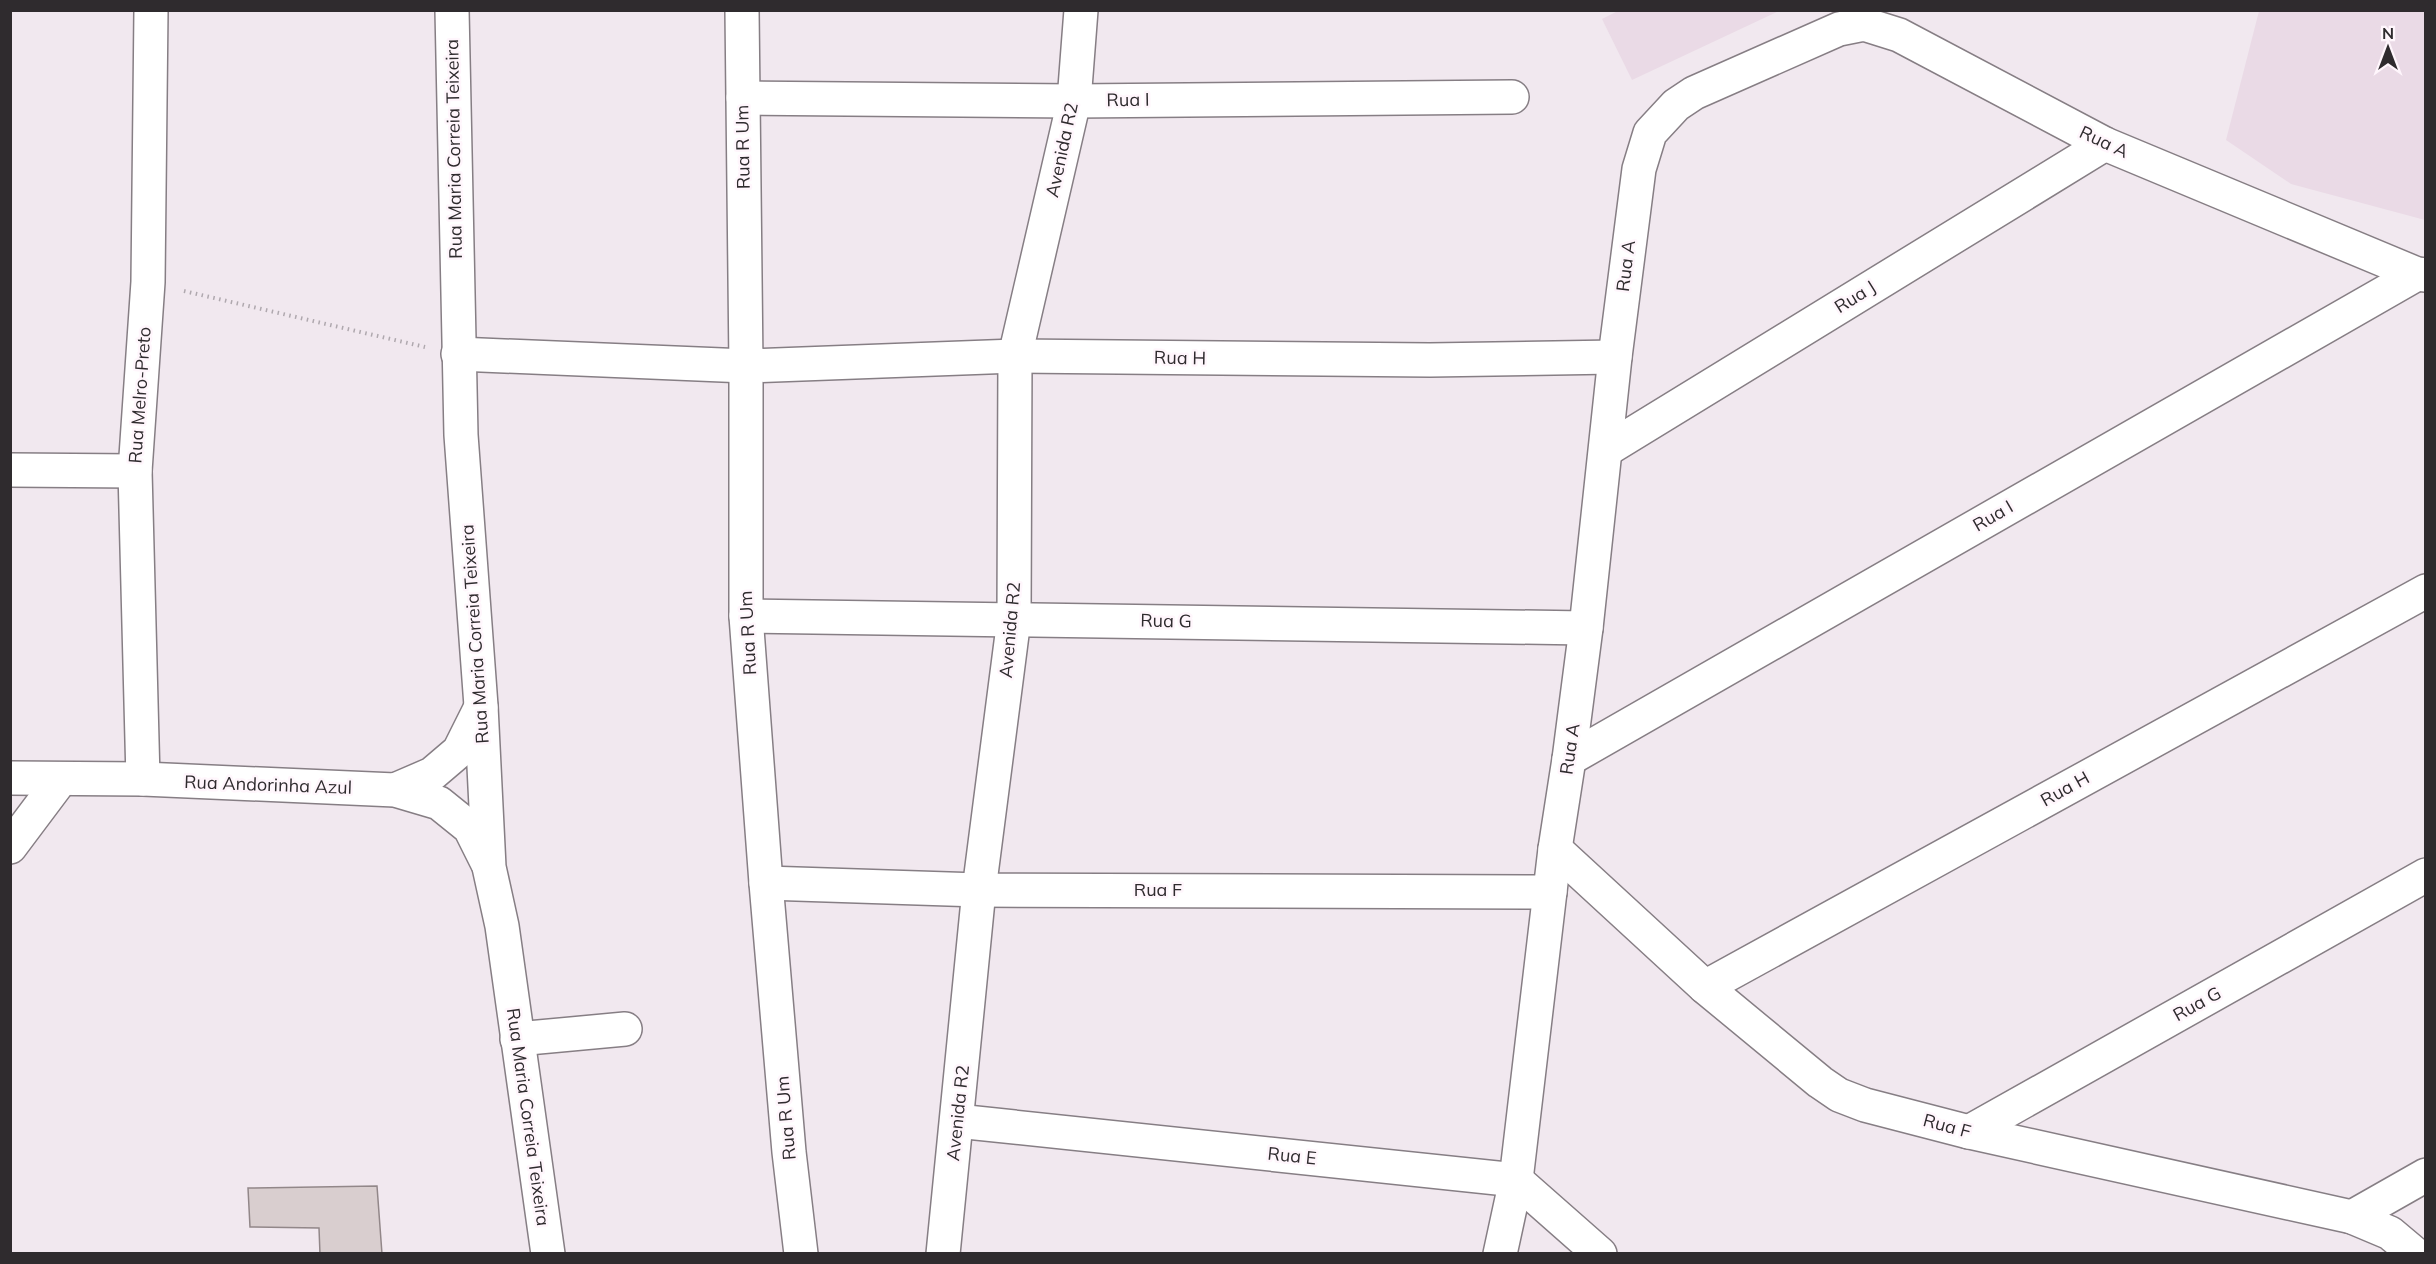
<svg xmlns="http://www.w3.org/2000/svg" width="2436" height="1264" viewBox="0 0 2436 1264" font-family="Mulish,sans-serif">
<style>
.built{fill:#eadae6}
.building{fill:#d9cecf;stroke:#928789;stroke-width:1.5}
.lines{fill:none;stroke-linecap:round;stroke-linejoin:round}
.street-casing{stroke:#867e84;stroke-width:36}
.path{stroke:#afa8ae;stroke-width:4;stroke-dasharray:1.5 4.5;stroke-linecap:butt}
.street{stroke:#fff;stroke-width:33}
.labels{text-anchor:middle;stroke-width:5;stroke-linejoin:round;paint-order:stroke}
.street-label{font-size:18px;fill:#2f2b2e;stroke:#fff6fc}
</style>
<rect width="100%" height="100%" fill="#f1e8ef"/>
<!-- built -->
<g class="built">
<polygon points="1620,10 1778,10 1779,11 1632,80 1602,19"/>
<polygon points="2259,11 2425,11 2425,220 2291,184 2226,140"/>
</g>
<!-- building -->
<polygon class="building" points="377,1186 382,1254 320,1254 319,1228 250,1227 248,1188"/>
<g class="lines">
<defs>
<g id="street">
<polyline points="452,10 461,435 481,706 489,867 502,926 548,1254"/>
<polyline points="742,10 746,366 746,616 766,883 789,1152 801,1254"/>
<polyline points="743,98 1074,101 1512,97"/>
<polyline points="458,354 746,366 1015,356 1430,360 1615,357"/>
<polyline points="1606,450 2105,144"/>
<polyline points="10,470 135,471"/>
<polyline points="746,616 1586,628"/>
<polyline points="1569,759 2417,274"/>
<polyline points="10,778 143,779 395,790 439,803 470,828 487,862"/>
<polyline points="143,779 135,471 148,282 151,10"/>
<polyline points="395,790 432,774 459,751 481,707"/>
<polyline points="10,847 61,779"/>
<polyline points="1555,849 1705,987 1820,1082 1839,1095 1865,1105 1969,1132 2352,1217 2390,1233 2415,1254"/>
<polyline points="766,883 979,890 1550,892"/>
<polyline points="1705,987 2426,591"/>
<polyline points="517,1039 625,1029"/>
<polyline points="957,1121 1516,1180 1600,1254"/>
<polyline points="1969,1132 2426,875"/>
<polyline points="2352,1217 2426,1175"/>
<polyline points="943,1254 979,890 1014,619 1015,356 1074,101 1081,10"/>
<polyline points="1500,1254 1516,1180 1555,849 1569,759 1586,628 1615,357 1639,169 1650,133 1676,105 1694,93 1839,29 1864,24 1899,35 2105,144 2417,274 2426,275"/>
</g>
</defs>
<!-- street casing -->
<use href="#street" class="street-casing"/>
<!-- path -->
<polyline class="path" points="184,291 425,347"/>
<!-- street -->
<use href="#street" class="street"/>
</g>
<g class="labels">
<!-- street labels -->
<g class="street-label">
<text transform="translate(1128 100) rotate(-1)" y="6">Rua I</text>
<text transform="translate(2104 142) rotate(25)" y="6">Rua A</text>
<text transform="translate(743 147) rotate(-91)" y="6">Rua R Um</text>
<text transform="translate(454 149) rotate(-91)" y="6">Rua Maria Correia Teixeira</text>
<text transform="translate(1062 150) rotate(-78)" y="6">Avenida R2</text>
<text transform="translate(1626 266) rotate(-83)" y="6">Rua A</text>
<text transform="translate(1855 297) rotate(-32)" y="6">Rua J</text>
<text transform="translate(1180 358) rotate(1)" y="6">Rua H</text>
<text transform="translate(140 395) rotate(-86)" y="6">Rua Melro-Preto</text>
<text transform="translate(1993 516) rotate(-30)" y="6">Rua I</text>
<text transform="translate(1166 621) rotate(1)" y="6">Rua G</text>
<text transform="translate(1010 630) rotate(-85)" y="6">Avenida R2</text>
<text transform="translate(748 633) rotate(-93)" y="6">Rua R Um</text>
<text transform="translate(475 634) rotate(-94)" y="6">Rua Maria Correia Teixeira</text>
<text transform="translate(1570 749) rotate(-82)" y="6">Rua A</text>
<text transform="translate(268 785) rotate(2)" y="6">Rua Andorinha Azul</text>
<text transform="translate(2065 789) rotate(-29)" y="6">Rua H</text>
<text x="1158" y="896">Rua F</text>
<text transform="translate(2197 1004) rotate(-29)" y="6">Rua G</text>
<text transform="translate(958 1113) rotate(-84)" y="6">Avenida R2</text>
<text transform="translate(528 1117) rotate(82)" y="6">Rua Maria Correia Teixeira</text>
<text transform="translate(786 1118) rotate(-95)" y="6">Rua R Um</text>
<text transform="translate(1947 1126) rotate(15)" y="6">Rua F</text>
<text transform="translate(1292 1156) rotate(6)" y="6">Rua E</text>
</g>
</g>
<!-- border -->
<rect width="2436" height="1264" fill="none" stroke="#2f2b2e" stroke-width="24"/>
<!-- north arrow -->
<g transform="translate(2388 48)" stroke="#fff6fc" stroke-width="4.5" paint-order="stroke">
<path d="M0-4.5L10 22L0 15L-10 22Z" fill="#2f2b2e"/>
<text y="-9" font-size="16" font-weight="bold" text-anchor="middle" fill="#2f2b2e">N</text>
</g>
</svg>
